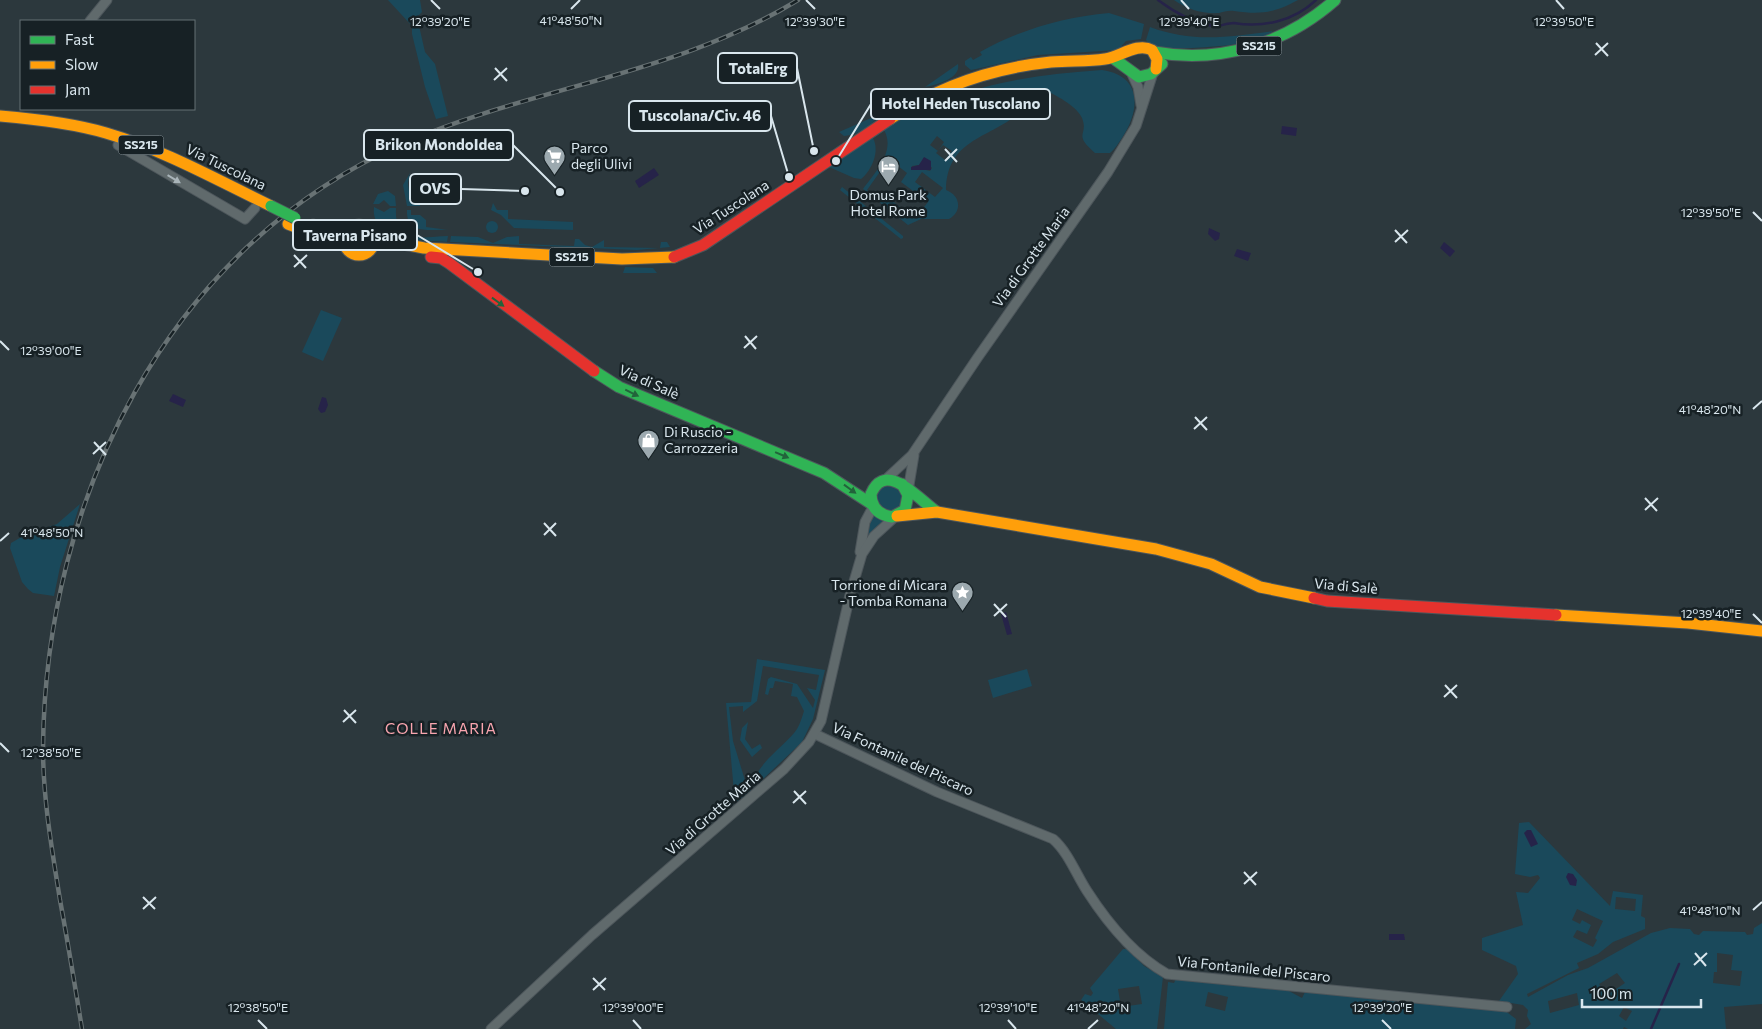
<svg xmlns="http://www.w3.org/2000/svg" width="1762" height="1029" viewBox="0 0 1762 1029" font-family="Commissioner,sans-serif">
<style>
.green{fill:#1a495b;fill-rule:evenodd}
.water{fill:#262349}
.lines{fill:none;stroke-linecap:round;stroke-linejoin:round}
.stream{stroke:#262349;stroke-width:2.5}
.street-casing{stroke:#4d565b;stroke-width:11}
.fast-casing{stroke:#4d565b;stroke-width:13}
.slow-casing{stroke:#4d565b;stroke-width:13}
.jam-casing{stroke:#4d565b;stroke-width:13}
.street{stroke:#606a6c;stroke-width:9}
.fast{stroke:#30b455;stroke-width:11}
.slow{stroke:#ff9f0a;stroke-width:11}
.jam{stroke:#e5322d;stroke-width:11}
.rail-casing{stroke:#687274;stroke-width:4.5}
.rail{stroke:#172125;stroke-width:2.5;stroke-dasharray:8;stroke-linecap:butt}
.fast-bridge-casing{stroke:#4d565b;stroke-width:13;stroke-linecap:butt}
.fast-bridge{stroke:#30b455;stroke-width:11}
.oneway{fill:#a9b4b9}
.oneway2{fill:#22633b}
.ticks{fill:none;stroke:#d9e6ed;stroke-width:2}
.labels{text-anchor:middle;stroke-width:5;stroke-linejoin:round;paint-order:stroke}
.shield{fill:#172125;stroke:#9fabb1;stroke-width:1}
.shield-label{font-size:12px;font-weight:bold;fill:#d9e6ed}
.poi-label{font-size:14px;fill:#d9e6ed;stroke:#172125;text-anchor:start}
.street-label{font-size:14px;fill:#d9e6ed;stroke:#172125}
.neighbourhood-label{font-size:15px;letter-spacing:1px;fill:#f9a5af;stroke:#172125}
.ticks-label{font-size:12px;text-anchor:middle;fill:#d9e6ed;stroke:#172125;stroke-width:5;stroke-linejoin:round;paint-order:stroke}
.leader{fill:none;stroke:#d9e6ed;stroke-width:2}
.callout-dot{fill:#d9e6ed;stroke:#172125;stroke-width:2}
.callout{fill:#172125;stroke:#d9e6ed;stroke-width:2}
.callout-label{font-size:15px;text-anchor:middle;font-weight:bold;fill:#d9e6ed}
</style>
<rect width="100%" height="100%" fill="#2c383d"/>
<!-- green -->
<g class="green">
<polygon points="388,0 420,0 422,12 417,17 425,52 435,64 448,116 436,119 425,87 412,34 412,26"/>
<path d="M1174,0h124c-24,13 -37,15 -64,11 -5,-1 -11,1 -15,2 -17,1 -32,-4 -45,-13z"/>
<path d="M1109,13l35,11 -3,15 -15,2 -8,9 -80,5 -62,14 -5,1 -6,-5v-4l6,-4 2,3 9,-5 -2,-3c39,-22 84,-35 129,-39z"/>
<path d="M1150,27c43,16 78,10 123,4 -17,18 -95,17 -120,18l-7,-9z"/>
<path d="M958,64c3,14 -21,21 -33,23z"/>
<path d="M1102,70c41,6 38,40 20,68 -4,6 -7,11 -12,15h-15c-23,-20 -6,-17 -13,-35 -6,-13 -27,-23 -39,-29 -8,8 -16,18 -25,25 -31,25 -71,26 -72,76 14,5 17,21 3,29h-28l-13,6 -45,-36c12,-16 33,-38 21,-59 67,-43 141,-55 218,-60zM937,136l7,6 -6,9 -8,-6zM943,145l9,6 -7,9 -9,-7zM924,158l8,10 -2,3 -8,-2 -10,1v-4l7,-1zM889,159l18,14 -6,9 27,20 -13,17 -24,-19 1,-2 -4,-3 -5,7 -16,-12zM922,172l21,16 -8,9 -20,-15z"/>
<path d="M878,115c-5,11 -22,20 -34,21l-5,-4z"/>
<path d="M873,138c7,13 -1,32 -12,41l-7,-1 -25,-11z"/>
<polygon points="410,173 408,183 409,191 420,201 420,206 407,206 403,185"/>
<polygon points="842,187 903,236 903,238 901,239 840,190"/>
<polygon points="388,191 395,196 396,206 390,206 384,200 379,204 373,204 378,194"/>
<polygon points="493,203 497,210 508,210 508,219 573,222 573,230 514,228 501,215 491,210"/>
<path d="M374,207l10,5 6,-4h6c-2,37 26,29 52,28l-1,6c-23,-2 -77,-1 -73,-35z"/>
<path d="M407,210h4v5h9l6,5v7l23,3c-17,-2 -43,7 -42,-20z"/>
<circle cx="492" cy="227" r="6"/>
<polygon points="451,236 478,237 493,243 507,237 519,236 519,244 574,246 575,239 579,239 585,245 592,247 604,240 604,247 660,248 661,242 667,242 670,247 637,250 450,242"/>
<polygon points="625,267 653,268 657,273 623,273"/>
<polygon points="321,310 342,318 323,361 302,352"/>
<polygon points="884,486 898,487 905,499 897,511 884,511 876,501 878,492"/>
<polygon points="80,504 60,567 54,596 33,593 28,589 22,582 10,548 11,543 25,535 57,524"/>
<polygon points="872,514 886,521 867,540"/>
<path d="M757,659l68,11 -12,49 -11,23 -42,40 -4,-1c-2,-15 32,-38 41,-52 3,-5 5,-12 7,-18l-7,-14 -6,-1 2,-12 -18,-3 -2,7h-3l-2,7 -3,-1 3,-15 3,-2 26,7 16,24 2,-8 -8,-12 9,2 3,-15 -56,-9 -6,35 -14,11v-6l-14,1 4,34 14,46 4,3 -16,13 -9,-100 25,-1z"/>
<polygon points="1027,669 1032,686 993,698 988,680"/>
<polygon points="748,722 745,739 752,749 760,744 762,748 752,757 740,740 742,728"/>
<path d="M1529,822l81,84 3,-15 30,4 -2,21 4,2v11l-32,13 -15,12 -21,9 2,5 -52,26 1,3 40,-22 20,-7 63,-35 19,-5 20,1 4,5 5,1 4,-4 42,1 2,3 6,-1 1,-6 8,-5v81l-38,3 2,22h-98l-4,-2 -1,2h-98l6,-5 -4,-8 1,-6 -5,-5 -24,-4 19,-27 -2,-8 -34,-16v-12l41,-13 -7,-33 12,1 12,-15 -2,-3 -8,2 -15,-3 4,-51zM1616,897l20,2 -1,12 -20,-2zM1577,909l26,12 -8,17 2,2 -4,7 -20,-10 4,-7 10,4 4,-9 -9,-5 -2,4 -8,-4zM1717,953l16,2 -2,15 11,1 -2,15 -27,-3 1,-11h3zM1617,973l8,10 -18,12 -8,-11zM1577,993l2,12 -29,8 -2,-12zM1624,1007l8,4 -6,10 -7,-5z"/>
<path d="M1123,949h5l16,17 19,11 -6,52h-41l-35,-29 4,-6 6,2 2,-3 -3,-5zM1139,986l3,18 -21,3 -3,-18z"/>
<path d="M1176,979l111,11 15,8 3,-6 199,18 12,9 -1,10h-351l4,-47 6,1zM1208,992l20,5 -3,14 -20,-5z"/>
</g>
<!-- water -->
<g class="water">
<polygon points="1282,126 1297,128 1296,136 1281,134"/>
<polygon points="924,157 931,161 931,170 911,170 911,167 919,165"/>
<polygon points="654,168 659,175 639,188 635,181"/>
<polygon points="1209,228 1220,233 1219,239 1215,241 1208,234"/>
<polygon points="1444,242 1455,251 1450,257 1440,248"/>
<polygon points="1237,249 1251,253 1248,261 1234,256"/>
<polygon points="173,394 186,400 183,407 169,401"/>
<polygon points="322,397 326,398 328,405 325,412 321,413 318,409"/>
<polygon points="1006,612 1012,634 1007,635 1001,614"/>
<polygon points="1527,830 1531,830 1538,844 1531,847 1524,833"/>
<polygon points="1568,873 1573,874 1577,880 1576,886 1570,885 1566,877"/>
<polygon points="1389,934 1404,934 1405,940 1389,940"/>
</g>
<g class="lines">
<!-- stream -->
<g class="stream">
<path d="M1158,0c16,12 40,26 60,26 5,-1 11,-3 16,-3 29,5 60,-2 82,-23"/>
<polyline points="1651,1029 1679,964"/>
</g>
<defs>
<g id="street">
<polyline points="90,21 107,0"/>
<polyline points="1131,72 1138,87 1141,105"/>
<polyline points="118,145 245,219 255,208"/>
<polyline points="884,481 912,455 978,357 1108,172 1136,126 1153,73"/>
<polyline points="908,491 914,455"/>
<polyline points="860,552 865,522 873,507"/>
<path d="M815,734l122,58 116,47c15,13 23,35 34,52 20,31 48,65 80,83l340,33"/>
<polyline points="491,1029 592,935 784,769 809,742 821,721 850,595 862,554 874,536 896,516"/>
</g>
<g id="fast">
<path d="M1154,52c66,12 131,-8 181,-52"/>
<polyline points="1113,58 1139,77 1151,74 1162,64"/>
<polyline points="594,371 619,387 824,473 873,505"/>
<path d="M902,484l6,11 -3,15 -13,7c-13,-2 -21,-9 -21,-23 15,-36 50,8 66,18"/>
</g>
<g id="slow">
<path d="M0,116c36,3 72,7 106,17 58,17 111,47 165,73"/>
<path d="M890,119c49,-33 103,-51 161,-57 18,-2 36,0 54,-3 15,-2 32,-17 47,-9l5,9 -1,10"/>
<polyline points="288,224 346,246"/>
<polyline points="313,225 326,229 349,230"/>
<circle cx="359" cy="240" r="15"/>
<polyline points="372,232 393,242 424,248 622,259 674,257"/>
<polyline points="897,516 937,512 1156,549 1211,564 1260,587 1314,598"/>
<polyline points="1556,615 1688,623 1762,631"/>
</g>
<g id="jam">
<polyline points="431,257 441,258 449,263 594,371"/>
<polyline points="674,257 703,245 890,119"/>
<polyline points="1314,598 1327,601 1556,615"/>
</g>
</defs>
<!-- street casing -->
<use href="#street" class="street-casing"/>
<!-- fast casing -->
<use href="#fast" class="fast-casing"/>
<!-- slow casing -->
<use href="#slow" class="slow-casing"/>
<!-- jam casing -->
<use href="#jam" class="jam-casing"/>
<!-- street -->
<use href="#street" class="street"/>
<!-- fast -->
<use href="#fast" class="fast"/>
<!-- slow -->
<use href="#slow" class="slow"/>
<!-- jam -->
<use href="#jam" class="jam"/>
<defs>
<path id="rail" d="M82,1029c-7,-43 -14,-86 -22,-129 -8,-50 -17,-101 -17,-152 2,-249 124,-500 359,-604 129,-57 274,-69 396,-144"/>
</defs>
<!-- rail casing -->
<use href="#rail" class="rail-casing"/>
<!-- rail -->
<use href="#rail" class="rail"/>
<defs>
<polyline id="fast-bridge" points="271,206 295,218"/>
</defs>
<!-- fast-bridge casing -->
<use href="#fast-bridge" class="fast-bridge-casing"/>
<!-- fast-bridge -->
<use href="#fast-bridge" class="fast-bridge"/>
</g>
<!-- one-way arrows -->
<defs><path id="oneway-solid" d="M-6-.8H1V-3.2L6.5 0L1 3.2V.8H-6Z" transform="scale(1.25)"/></defs>
<use class="oneway" href="#oneway-solid" transform="translate(174 179) rotate(31)"/>
<g class="oneway2">
<use href="#oneway-solid" transform="translate(498 302) rotate(36)"/>
<use href="#oneway-solid" transform="translate(632 393) rotate(26)"/>
<use href="#oneway-solid" transform="translate(782 455) rotate(23)"/>
<use href="#oneway-solid" transform="translate(850 489) rotate(36)"/>
</g>
<!-- ticks -->
<path class="ticks" d="M431,0l9,9M806,0l9,9M1181,0l8,9M1556,0l8,9M571,9l9,-9M1596,43l12,13M1595,55l13,-12M495,68l12,13M494,80l13,-12M945,149l12,13M945,161l12,-12M1753,212l9,9M1395,230l12,13M1395,242l13,-12M294,255l12,13M294,267l13,-12M745,336l11,13M0,341l9,9M744,348l13,-12M1753,409l9,-8M1195,417l12,13M1194,429l13,-12M94,442l12,13M93,454l13,-12M1645,498l12,13M1645,510l13,-12M544,523l12,13M544,535l12,-12M0,541l9,-8M994,604l12,13M1753,614l9,9M994,616l13,-12M1445,685l12,13M1444,697l13,-12M344,710l12,13M343,722l13,-12M0,743l9,9M794,791l12,13M793,803l13,-12M1244,872l12,13M1244,884l13,-12M143,897l12,12M143,909l13,-12M1753,910l9,-8M1695,953l11,13M1694,965l13,-12M593,978l12,12M593,990l13,-12M258,1020l9,9M633,1020l8,9M1008,1020l8,9M1382,1020l9,9M1088,1029l10,-9"/>
<!-- icons -->
<defs>
<symbol id="supermarket-pin" viewBox="-11 -11 22 30"><path d="M0 17L-7.5 6A9.5 9.5 0 1 1 7.5 6Z" fill="#9ca9af" stroke="#172125"/><path d="M-6-5.5h2.5l.6 2H6L4.5 2H-2.5L-4.4-4H-6ZM-1.5 3.2a1.3 1.3 0 1 0 .1 0ZM3 3.2a1.3 1.3 0 1 0 .1 0Z" fill="#fff"/></symbol>
<symbol id="hotel-pin" viewBox="-11 -11 22 30"><path d="M0 17L-7.5 6A9.5 9.5 0 1 1 7.5 6Z" fill="#9ca9af" stroke="#172125"/><path d="M-6-4.5h1.5V1H6V5H4.5V3h-9V5H-6ZM-4 0a1.8 1.8 0 1 1 3.6 0ZM.5 0V-2.5h3Q6-2.5 6 0Z" fill="#fff"/></symbol>
<symbol id="shop-pin" viewBox="-11 -11 22 30"><path d="M0 17L-7.5 6A9.5 9.5 0 1 1 7.5 6Z" fill="#9ca9af" stroke="#172125"/><path d="M-5-2.5h2.3a2.7 3.5 0 0 1 5.4 0H5L5.5 6h-11ZM-1.5-2.5h3a1.5 2.3 0 0 0-3 0Z" fill="#fff"/></symbol>
<symbol id="sight-pin" viewBox="-11 -11 22 30"><path d="M0 17L-7.5 6A9.5 9.5 0 1 1 7.5 6Z" fill="#9ca9af" stroke="#172125"/><path d="M0-6L1.8-2.2L6-1.7L2.9 1.2L3.7 5.4L0 3.3L-3.7 5.4L-2.9 1.2L-6-1.7L-1.8-2.2Z" fill="#fff"/></symbol>
</defs>
<g fill-rule="evenodd">
<use href="#supermarket-pin" x="542" y="144" width="25" height="34"/>
<use href="#hotel-pin" x="876" y="154" width="25" height="34"/>
<use href="#shop-pin" x="636" y="428" width="25" height="34"/>
<use href="#sight-pin" x="950" y="580" width="25" height="34"/>
</g>
<g class="labels">
<!-- shield labels -->
<g class="shield">
<rect x="1236.5" y="36.5" width="45" height="19" rx="4"/>
<rect x="118.5" y="135.5" width="45" height="19" rx="4"/>
<rect x="549.5" y="247.5" width="45" height="19" rx="4"/>
</g>
<g class="shield-label">
<text x="1259" y="50">SS215</text>
<text x="141" y="149">SS215</text>
<text x="572" y="261">SS215</text>
</g>
<!-- poi labels -->
<g class="poi-label">
<text x="571" y="153">Parco<tspan x="571" dy="16">degli Ulivi</tspan></text>
<text x="888" y="200" text-anchor="middle">Domus Park<tspan x="888" dy="16">Hotel Rome</tspan></text>
<text x="664" y="437">Di Ruscio -<tspan x="664" dy="16">Carrozzeria</tspan></text>
<text x="947" y="590" text-anchor="end">Torrione di Micara<tspan x="947" dy="16">- Tomba Romana</tspan></text>
</g>
<!-- street labels -->
<g class="street-label">
<text transform="translate(226 167) rotate(26)" y="5">Via Tuscolana</text>
<text transform="translate(731 207) rotate(-33)" y="5">Via Tuscolana</text>
<text transform="translate(1031 257) rotate(-54)" y="5">Via di Grotte Maria</text>
<text transform="translate(649 382) rotate(24)" y="5">Via di Salè</text>
<text transform="translate(1346 586) rotate(5)" y="5">Via di Salè</text>
<text transform="translate(903 759) rotate(25)" y="5">Via Fontanile del Piscaro</text>
<text transform="translate(713 813) rotate(-41)" y="5">Via di Grotte Maria</text>
<text transform="translate(1254 969) rotate(6)" y="5">Via Fontanile del Piscaro</text>
</g>
<!-- neighbourhood labels -->
<g class="neighbourhood-label">
<text x="441" y="734">COLLE MARIA</text>
</g>
</g>
<g class="ticks-label">
<text x="571" y="25">41°48'50"N</text>
<text x="1564" y="26">12°39'50"E</text>
<text x="440" y="26">12°39'20"E</text>
<text x="815" y="26">12°39'30"E</text>
<text x="1189" y="26">12°39'40"E</text>
<text x="1711" y="217">12°39'50"E</text>
<text x="51" y="355">12°39'00"E</text>
<text x="1710" y="414">41°48'20"N</text>
<text x="52" y="537">41°48'50"N</text>
<text x="1711" y="618">12°39'40"E</text>
<text x="51" y="757">12°38'50"E</text>
<text x="1710" y="915">41°48'10"N</text>
<text x="258" y="1012">12°38'50"E</text>
<text x="633" y="1012">12°39'00"E</text>
<text x="1008" y="1012">12°39'10"E</text>
<text x="1382" y="1012">12°39'20"E</text>
<text x="1098" y="1012">41°48'20"N</text>
</g>
<!-- callouts -->
<path class="leader" d="M814 151L797 68M836 161L871 104M789 177L771 116M560 192L513 145M525 191L461 189M478 272L417 235"/>
<g class="callout-dot">
<circle cx="814" cy="151" r="5"/>
<circle cx="836" cy="161" r="5"/>
<circle cx="789" cy="177" r="5"/>
<circle cx="560" cy="192" r="5"/>
<circle cx="525" cy="191" r="5"/>
<circle cx="478" cy="272" r="5"/>
</g>
<g class="callout">
<rect x="718" y="53" width="79" height="30" rx="5"/>
<rect x="871" y="89" width="179" height="30" rx="5"/>
<rect x="629" y="101" width="142" height="30" rx="5"/>
<rect x="364" y="130" width="149" height="30" rx="5"/>
<rect x="410" y="174" width="51" height="30" rx="5"/>
<rect x="293" y="220" width="124" height="30" rx="5"/>
</g>
<g class="callout-label">
<text x="758" y="74">TotalErg</text>
<text x="961" y="109">Hotel Heden Tuscolano</text>
<text x="700" y="121">Tuscolana/Civ. 46</text>
<text x="439" y="150">Brikon MondoIdea</text>
<text x="435" y="194">OVS</text>
<text x="355" y="241">Taverna Pisano</text>
</g>
<!-- legend -->
<rect x="20" y="20" width="175" height="90" fill="#172125" stroke="#657075"/>
<rect x="30" y="36" width="25" height="8" fill="#30b455" stroke="#657075"/>
<text x="65" y="45" font-size="15" fill="#d9e6ed">Fast</text>
<rect x="30" y="61" width="25" height="8" fill="#ff9f0a" stroke="#657075"/>
<text x="65" y="70" font-size="15" fill="#d9e6ed">Slow</text>
<rect x="30" y="86" width="25" height="8" fill="#e5322d" stroke="#657075"/>
<text x="65" y="95" font-size="15" fill="#d9e6ed">Jam</text>
<!-- scale -->
<path d="M1582 999v8h119v-8" fill="none" stroke="#d9e6ed" stroke-width="2.5"/>
<text x="1590" y="999" font-size="15" fill="#d9e6ed" stroke="#172125" stroke-width="4" paint-order="stroke">100 m</text>
</svg>
